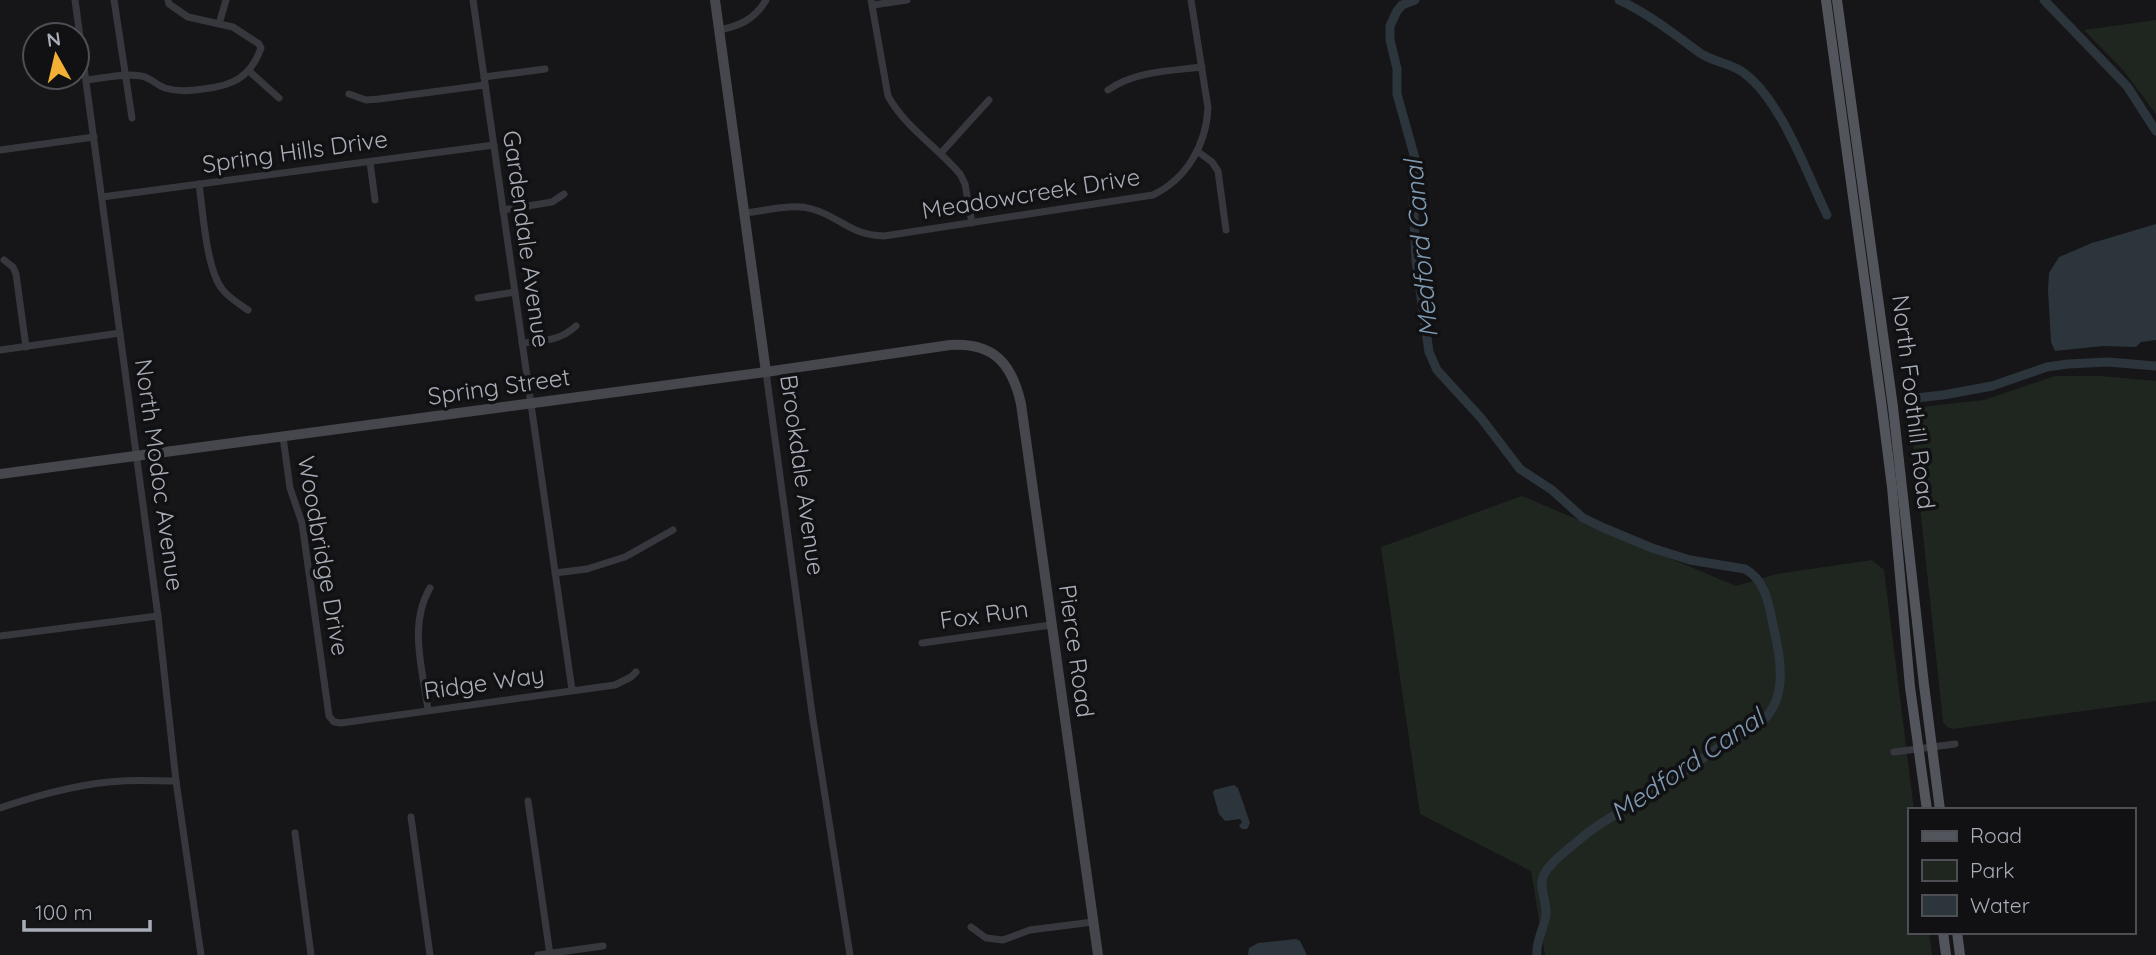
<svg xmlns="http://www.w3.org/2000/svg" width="2156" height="955" viewBox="0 0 2156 955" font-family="Quicksand,sans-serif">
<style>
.green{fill:#1e261f}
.water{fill:#2c353c}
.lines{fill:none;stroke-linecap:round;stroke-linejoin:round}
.canal{stroke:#2c353c;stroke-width:9}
.street{stroke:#37383d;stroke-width:7}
.secondary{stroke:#45474d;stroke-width:10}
.primary{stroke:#53555c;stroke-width:10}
.labels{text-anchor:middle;stroke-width:7;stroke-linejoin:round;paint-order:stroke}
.street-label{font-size:24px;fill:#a8adb8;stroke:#111113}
.water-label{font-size:26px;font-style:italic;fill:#7f9bb3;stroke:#111113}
</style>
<rect width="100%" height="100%" fill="#161618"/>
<!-- green -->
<g class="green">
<polygon points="2156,20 2156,114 2123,70 2084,30"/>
<polygon points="2055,376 2100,376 2156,381 2156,701 1953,729 1947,727 1943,722 1911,422 1913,413 1921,407 1984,400"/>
<polygon points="1522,496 1736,586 1777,574 1872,560 1884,570 1914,810 1909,810 1909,932 1929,932 1932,955 1545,955 1531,871 1420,814 1381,547"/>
</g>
<!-- water -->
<g class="water">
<polygon points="2156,224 2156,340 2141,342 2136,347 2103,346 2055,351 2051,342 2048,290 2049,273 2059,257 2092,243"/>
<polygon points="1234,785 1238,788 1250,823 1247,829 1242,829 1239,826 1242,822 1240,819 1225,821 1219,814 1213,793 1214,790"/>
<polygon points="1296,939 1300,941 1307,955 1248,955 1249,948 1258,943"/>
</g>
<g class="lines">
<!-- canal -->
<g class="canal">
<path d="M1415,0l-13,5 -5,6 -7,15v14l7,29v25l19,68 1,13 -4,22 3,64 13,91 8,18 44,48 39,51 32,21 31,28 21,10 48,20 38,12 55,9c22,12 24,38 29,60 8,38 15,77 -23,101 -10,7 -22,11 -33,18 -18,11 -34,26 -52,37 -23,16 -50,27 -73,44 -9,6 -17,14 -25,20 -9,8 -21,17 -25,28 -4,11 4,25 3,37 -1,13 -11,28 -9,41"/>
<path d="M1619,0c30,14 55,34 81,53 13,9 31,10 44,20 37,27 63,101 83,142"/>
<polyline points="2044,0 2127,86 2156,131"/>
<polyline points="1916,398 1943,395 1992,386 2047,367 2068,364 2108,362 2156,366"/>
</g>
<!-- street -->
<g class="street">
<polyline points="75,0 158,616 176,781 201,955"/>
<polyline points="114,0 132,118"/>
<polyline points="473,0 572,690"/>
<path d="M871,0l17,96c17,31 49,51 72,78l5,10 7,39"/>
<polyline points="873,5 907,0"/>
<polyline points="219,24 226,0"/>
<path d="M719,30c21,-4 36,-11 47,-30"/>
<polyline points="249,71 279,98"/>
<polyline points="484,77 545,69"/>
<path d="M86,80c18,-2 37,-7 55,-4 9,1 15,9 24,12 13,4 24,3 38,1 29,-3 47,-11 58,-41l-2,-4 -26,-17 -45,-10 -19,-13 -1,-4"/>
<path d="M1108,90c27,-19 62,-19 94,-23"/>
<polyline points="349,94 366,100 379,99 485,85"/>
<polyline points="0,150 94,137"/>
<polyline points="1197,151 1212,162 1218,171 1226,230"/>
<polyline points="941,153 989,100"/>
<polyline points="370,162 375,200"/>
<path d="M199,184c4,27 7,84 23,105 6,8 17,15 26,21"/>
<polyline points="102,197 494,145"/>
<polyline points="503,210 552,202 564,194"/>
<path d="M745,213c21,-2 47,-10 67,-4 29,8 37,26 72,27l269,-41c33,-16 53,-49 55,-87l-17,-108"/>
<polyline points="4,260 13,267 16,274 26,347"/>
<polyline points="478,298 515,292"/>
<path d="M522,343c20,-2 38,-2 54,-17"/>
<polyline points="0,350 120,333"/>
<polyline points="766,372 812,713 850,955"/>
<polyline points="283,437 290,488 302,523 329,716 334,722 341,723 615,685 631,677 636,672"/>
<polyline points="555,573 587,569 625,557 673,530"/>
<polyline points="0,636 158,616"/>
<polyline points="922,643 1051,625"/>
<path d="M428,710c-5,-40 -20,-85 2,-122"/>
<polyline points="1894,752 1955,744"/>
<polyline points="528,801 550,955"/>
<path d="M0,808c38,-13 81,-25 122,-27 18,-1 36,0 54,0"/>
<polyline points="411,817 430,955"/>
<polyline points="295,833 311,955"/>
<polyline points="971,927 986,938 1003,940 1030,930 1093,922"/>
<polyline points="538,955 603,946"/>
</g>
<!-- secondary -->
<g class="secondary">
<polyline points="715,0 766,372"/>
<path d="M0,474l766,-102 184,-27c43,-3 62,18 71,59l77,551"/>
</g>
<!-- primary -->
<g class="primary">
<polyline points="1826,0 1882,408 1892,487 1910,687 1927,810"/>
<polyline points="1837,0 1893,407 1924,685 1940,810"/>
<polyline points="1943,932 1946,955"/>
<polyline points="1957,932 1960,955"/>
</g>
</g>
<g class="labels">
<!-- street labels -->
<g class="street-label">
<text transform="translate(295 152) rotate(-8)" y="8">Spring Hills Drive</text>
<text transform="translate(1031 194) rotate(-9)" y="8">Meadowcreek Drive</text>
<text transform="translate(526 239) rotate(82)" y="8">Gardendale Avenue</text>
<text transform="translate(499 387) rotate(-8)" y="8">Spring Street</text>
<text transform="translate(1913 402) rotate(83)" y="8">North Foothill Road</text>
<text transform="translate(159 475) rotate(82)" y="8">North Modoc Avenue</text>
<text transform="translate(802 475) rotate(82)" y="8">Brookdale Avenue</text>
<text transform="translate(323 556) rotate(80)" y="8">Woodbridge Drive</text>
<text transform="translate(984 615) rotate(-8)" y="8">Fox Run</text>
<text transform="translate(1076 651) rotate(82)" y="8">Pierce Road</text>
<text transform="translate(484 683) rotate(-8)" y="8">Ridge Way</text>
</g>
<!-- water labels -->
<g class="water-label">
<text transform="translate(1421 249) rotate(-95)" y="9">Medford Canal</text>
<text transform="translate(1687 765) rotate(-34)" y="9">Medford Canal</text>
</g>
</g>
<!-- legend -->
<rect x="1908" y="808" width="228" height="126" fill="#111113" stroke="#4d4f55" stroke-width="2"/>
<rect x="1922" y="831" width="35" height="10" fill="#53555c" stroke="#4d4f55" stroke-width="2"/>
<text x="1970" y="843" font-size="21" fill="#a8adb8">Road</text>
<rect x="1922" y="860" width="35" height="21" fill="#1e261f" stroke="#4d4f55" stroke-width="2"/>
<text x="1970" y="878" font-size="21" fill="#a8adb8">Park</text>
<rect x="1922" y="895" width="35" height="21" fill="#2c353c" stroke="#4d4f55" stroke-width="2"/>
<text x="1970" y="913" font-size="21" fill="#a8adb8">Water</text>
<!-- north arrow -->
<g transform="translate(56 56) rotate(352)"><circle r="33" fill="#111113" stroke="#4d4f55" stroke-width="2"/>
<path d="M0-5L12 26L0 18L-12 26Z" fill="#f2b134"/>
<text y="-10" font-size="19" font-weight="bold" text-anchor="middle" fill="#a8adb8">N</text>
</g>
<!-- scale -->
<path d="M24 920v10h126v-10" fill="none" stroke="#a8adb8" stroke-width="3.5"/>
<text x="35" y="920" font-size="21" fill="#a8adb8" stroke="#111113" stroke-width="5" paint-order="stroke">100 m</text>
</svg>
